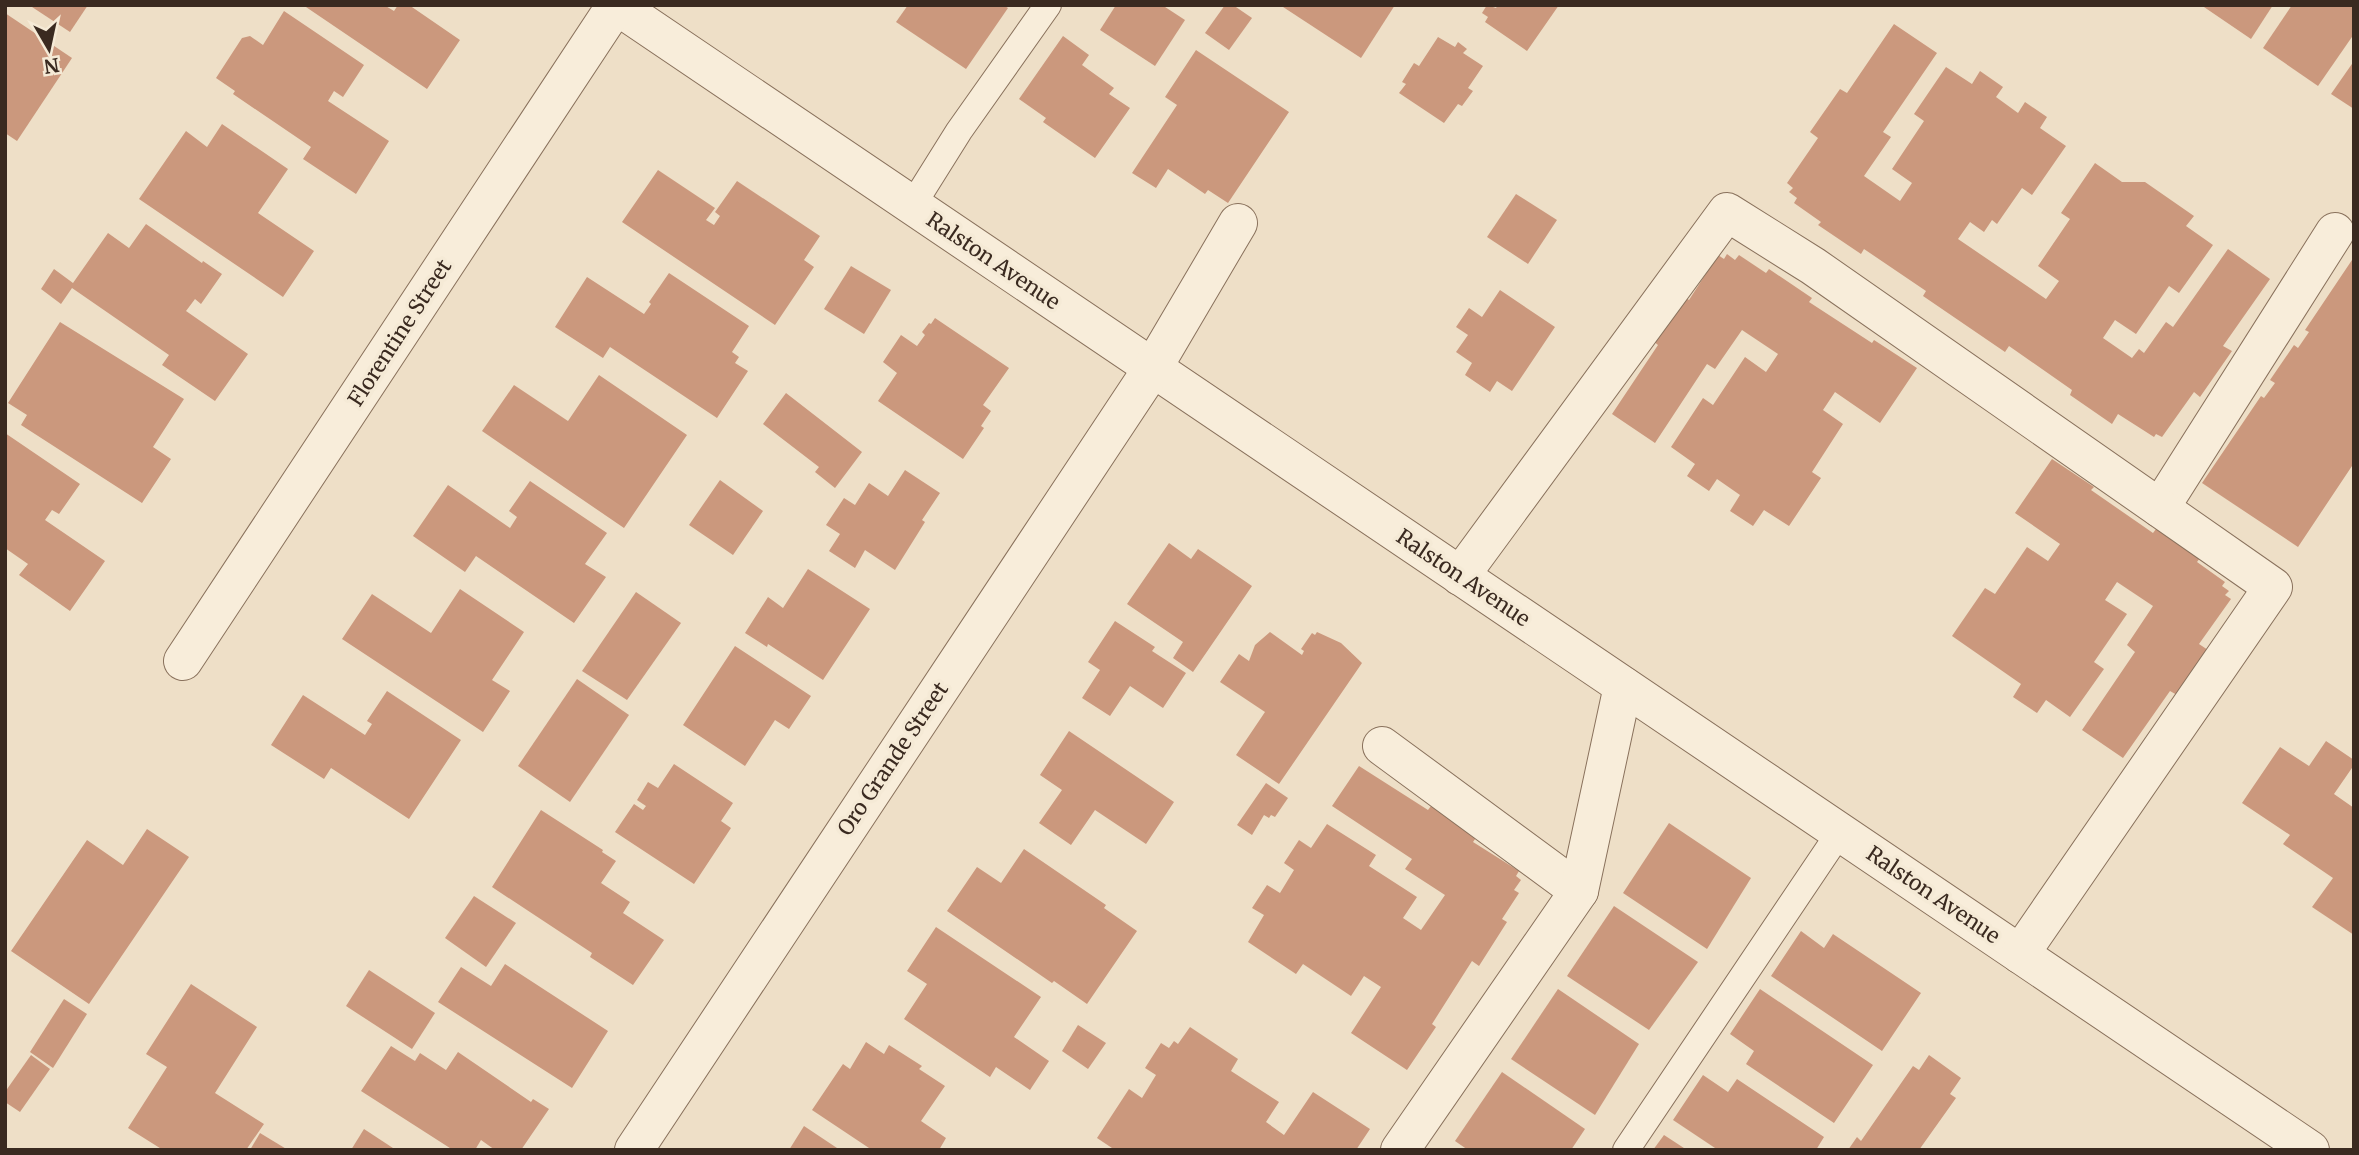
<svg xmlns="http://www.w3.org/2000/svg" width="2359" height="1155" viewBox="0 0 2359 1155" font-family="Merriweather,serif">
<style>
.building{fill:#cb987d}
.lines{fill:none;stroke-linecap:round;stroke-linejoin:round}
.lane-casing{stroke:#89715c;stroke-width:28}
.street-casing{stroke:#89715c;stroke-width:40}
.lane{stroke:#f8edda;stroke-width:26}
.street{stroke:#f8edda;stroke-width:38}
.labels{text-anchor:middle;stroke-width:7;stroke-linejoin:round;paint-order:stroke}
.street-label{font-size:21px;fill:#3a2a20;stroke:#f5ead6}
</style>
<rect width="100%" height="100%" fill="#eedfc7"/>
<!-- building -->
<g class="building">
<polygon points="29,5 88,5 70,32"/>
<polygon points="303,5 384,5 394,11 398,5 409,5 460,40 427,89"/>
<polygon points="908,5 1003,5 1008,8 966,69 896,22"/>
<polygon points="1116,5 1162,5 1185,20 1155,66 1100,30"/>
<polygon points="1225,5 1233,5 1252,18 1229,50 1205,33"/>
<polygon points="1280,5 1395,5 1361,58"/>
<polygon points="1487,5 1496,8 1498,5 1559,5 1527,51 1485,22 1488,17 1482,13"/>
<polygon points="2201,5 2273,5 2251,39"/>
<polygon points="2292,5 2354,5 2354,34 2318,86 2263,48"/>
<polygon points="284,11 364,65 343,97 334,91 328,101 389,141 356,194 303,159 311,147 233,94 235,91 216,78 242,38 250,36 263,45"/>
<polygon points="5,13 72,58 17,141 5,133"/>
<polygon points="1894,24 1937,53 1883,132 1891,137 1864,176 1900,201 1912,183 1892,169 1924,121 1914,114 1946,67 1972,84 1980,71 2003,87 1996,97 2018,113 2025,102 2047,117 2040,128 2066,146 2032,195 2022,188 1997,224 1992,220 1984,232 1970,222 1958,239 2046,299 2059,281 2038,266 2070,219 2061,213 2095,163 2122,182 2145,182 2194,216 2186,226 2213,245 2179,293 2169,286 2136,334 2115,320 2103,338 2132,358 2139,349 2144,353 2166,322 2173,327 2228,249 2270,279 2223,346 2232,351 2200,397 2194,392 2162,437 2156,434 2154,437 2118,414 2112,424 2070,395 2072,390 2009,346 2005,352 1923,296 1926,291 1864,249 1861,254 1818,225 1821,222 1794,203 1797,198 1789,192 1793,188 1787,183 1818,138 1810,132 1840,89 1847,93"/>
<polygon points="1063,36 1089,55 1082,65 1114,88 1109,94 1130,108 1095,158 1043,122 1046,118 1019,99"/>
<polygon points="1438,37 1455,47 1458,42 1467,49 1463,53 1483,66 1468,88 1473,91 1462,106 1458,104 1444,123 1399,93 1406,84 1402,82 1414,63 1419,66"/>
<polygon points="1196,50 1289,112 1228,203 1208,190 1205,194 1168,169 1156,188 1132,173 1177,105 1165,97"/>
<polygon points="2354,61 2354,109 2331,94"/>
<polygon points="222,124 288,169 258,213 314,251 283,297 139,199 186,131 207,147"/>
<polygon points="658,170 715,208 706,220 714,225 720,216 715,212 737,181 820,236 804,260 814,267 775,325 622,222"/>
<polygon points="1516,194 1557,220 1528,264 1487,237"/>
<polygon points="146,224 202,263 203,261 222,274 201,304 195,299 186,311 248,354 215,401 162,365 169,355 72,288 61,304 41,289 54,269 73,283 108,233 129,248"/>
<polygon points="1727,254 1735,260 1739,255 1766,273 1769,269 1812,298 1809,302 1872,343 1874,340 1917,368 1880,423 1835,392 1823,410 1843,424 1812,472 1821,478 1789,526 1764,510 1753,526 1730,511 1740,495 1717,479 1709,491 1687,476 1695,464 1671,447 1703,398 1713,405 1745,357 1766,372 1778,354 1742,330 1715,369 1707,364 1655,443 1612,414 1658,345 1652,340 1682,295 1689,300 1718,255 1724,259"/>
<polygon points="2354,257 2354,463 2298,547 2202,483 2261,396 2264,398 2275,383 2270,380 2294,345 2298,348 2309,332 2305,330"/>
<polygon points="851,266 891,290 864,334 824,309"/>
<polygon points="669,273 749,326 732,352 739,357 735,363 748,371 717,418 610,347 603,358 555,327 587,277 644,314 651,304 649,302"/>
<polygon points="1500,290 1555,327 1512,391 1497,381 1490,392 1465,375 1472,363 1456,352 1468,335 1456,327 1469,308 1482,317"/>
<polygon points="935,318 1009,368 983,405 991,411 981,426 984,428 963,459 878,401 897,373 883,362 901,335 917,346 925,335 922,332 929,323 931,324"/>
<polygon points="60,322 184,399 153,447 171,459 142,503 21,425 27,415 8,403"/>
<polygon points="599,375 687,435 624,528 482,431 514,385 568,421"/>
<polygon points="786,393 862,452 835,488 815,472 819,467 763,424"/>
<polygon points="5,433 80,484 59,514 52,510 45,520 105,561 70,611 19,575 28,564 5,548"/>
<polygon points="2052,459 2094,487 2091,490 2153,533 2156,529 2200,558 2197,562 2225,582 2222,586 2229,591 2225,595 2231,599 2199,644 2208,650 2177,695 2170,691 2123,758 2082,730 2135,652 2127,645 2153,606 2117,582 2105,600 2127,614 2094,662 2104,669 2070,717 2046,700 2037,713 2013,697 2021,684 1952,636 1985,588 1995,594 2027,547 2048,561 2060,544 2015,513"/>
<polygon points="905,470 940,493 922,520 925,522 895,570 865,550 855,568 829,551 840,534 826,525 844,498 855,505 869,483 888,496"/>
<polygon points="720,480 763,511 733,555 689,525"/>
<polygon points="530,481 607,533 585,564 606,577 574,623 476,556 465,572 413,536 448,485 510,528 517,517 509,511"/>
<polygon points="1169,543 1191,559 1198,549 1252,586 1193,672 1173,658 1183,642 1127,604"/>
<polygon points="808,569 870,609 823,680 768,644 767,647 745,633 768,597 783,608"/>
<polygon points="460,589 524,632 492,680 510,691 483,732 342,639 372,594 431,633"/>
<polygon points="636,592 681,623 627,700 582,671"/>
<polygon points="1115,621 1155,647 1152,651 1186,673 1163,708 1130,686 1110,716 1082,698 1100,670 1088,662"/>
<polygon points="1270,632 1302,655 1304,651 1301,649 1312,633 1315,635 1317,632 1341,643 1362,663 1279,784 1236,755 1265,712 1220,682 1239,654 1249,661 1255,645"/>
<polygon points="735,646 811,696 789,729 775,720 745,766 683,725"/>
<polygon points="577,679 629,715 570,802 518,766"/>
<polygon points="387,691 461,740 409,819 331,768 324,779 271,745 303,695 365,735 372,724 367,721"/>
<polygon points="1069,731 1174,802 1146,844 1095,810 1071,845 1039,823 1062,790 1040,775"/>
<polygon points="2326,741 2354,760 2354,765 2334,794 2354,808 2354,935 2312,907 2333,878 2283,844 2290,835 2242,803 2280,747 2309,766"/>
<polygon points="674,764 733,803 721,821 731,828 694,884 615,832 634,804 643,810 646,806 637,800 648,782 658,788"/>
<polygon points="1359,766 1428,810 1434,802 1480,832 1473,842 1519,871 1516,876 1521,880 1514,890 1519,893 1502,919 1507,922 1479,966 1472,961 1432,1024 1436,1027 1407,1070 1351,1033 1381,987 1364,976 1351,996 1303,964 1296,974 1248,942 1264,915 1252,908 1267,885 1280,893 1294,870 1284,863 1299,840 1311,848 1327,824 1376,855 1369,866 1417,897 1403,918 1421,930 1445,895 1405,869 1412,859 1332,806"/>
<polygon points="1266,783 1288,798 1275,817 1271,815 1269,818 1264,815 1252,835 1237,825"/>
<polygon points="541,810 603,850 602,852 616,861 601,883 630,902 623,913 664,940 633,985 590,957 592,953 492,887"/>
<polygon points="1669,823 1751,878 1707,949 1623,893"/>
<polygon points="147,829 189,857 89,1004 11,951 87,840 123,865"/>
<polygon points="1024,849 1106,905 1104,908 1137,931 1087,1004 1054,981 1052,983 947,911 977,867 1001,883"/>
<polygon points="474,896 516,923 486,967 445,938"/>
<polygon points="1614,906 1698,962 1649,1030 1567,976"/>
<polygon points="936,927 1041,997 1014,1037 1049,1061 1030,1090 996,1067 990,1077 904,1019 927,984 907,971"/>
<polygon points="1801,931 1824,948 1833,934 1921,993 1882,1051 1771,976"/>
<polygon points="505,964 608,1031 572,1088 438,1002 461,967 491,986"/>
<polygon points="369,970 435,1013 412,1049 346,1006"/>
<polygon points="191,984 257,1027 215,1093 264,1124 246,1150 163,1150 128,1128 167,1067 146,1054"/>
<polygon points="1558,989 1639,1044 1595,1115 1511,1059"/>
<polygon points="1760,989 1873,1065 1834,1123 1746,1064 1754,1051 1730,1034"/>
<polygon points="64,999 87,1014 53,1068 30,1052"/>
<polygon points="1078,1025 1106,1043 1088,1069 1062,1051"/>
<polygon points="1190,1027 1238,1059 1231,1071 1279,1102 1266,1122 1284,1135 1313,1092 1370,1129 1356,1150 1115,1150 1097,1138 1129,1089 1142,1098 1156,1075 1145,1068 1161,1043 1169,1048 1174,1041 1178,1044"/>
<polygon points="866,1042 884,1054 889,1045 922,1066 919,1069 945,1086 921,1121 946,1138 939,1150 872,1150 812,1110 843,1064 850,1069"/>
<polygon points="391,1046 415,1061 420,1053 446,1070 458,1052 531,1102 533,1099 549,1109 521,1150 495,1150 481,1140 475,1150 453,1150 361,1091"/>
<polygon points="31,1055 50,1069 20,1112 5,1102 5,1092"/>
<polygon points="1929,1055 1961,1078 1950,1094 1956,1098 1919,1150 1848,1150 1857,1137 1861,1141 1913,1066 1919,1070"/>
<polygon points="1502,1072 1585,1129 1571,1150 1468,1150 1455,1141"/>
<polygon points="1703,1075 1728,1092 1737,1079 1824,1137 1816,1150 1718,1150 1673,1120"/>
<polygon points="804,1126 840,1150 789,1150"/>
<polygon points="364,1129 396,1150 351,1150"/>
<polygon points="260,1133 288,1150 250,1150"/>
<polygon points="1664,1135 1687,1150 1653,1150"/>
</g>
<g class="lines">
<defs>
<g id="lane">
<polyline points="912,206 959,131 1048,5"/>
<polyline points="1626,1150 1840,832"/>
</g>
<g id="street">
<polyline points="616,5 2310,1150"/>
<polyline points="2160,508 2335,232"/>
<polyline points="1460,576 1727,212 1813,266 2273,587 2020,954"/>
<polyline points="183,661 616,5"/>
<polyline points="1382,746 1579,891"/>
<polyline points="634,1150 1152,369 1238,223"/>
<polyline points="1400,1150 1579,891 1623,686"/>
</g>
</defs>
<!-- lane casing -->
<use href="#lane" class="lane-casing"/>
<!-- street casing -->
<use href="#street" class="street-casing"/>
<!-- lane -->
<use href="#lane" class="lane"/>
<!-- street -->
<use href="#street" class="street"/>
</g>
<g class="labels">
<!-- street labels -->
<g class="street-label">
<text transform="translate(993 261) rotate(34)" y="7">Ralston Avenue</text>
<text transform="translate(400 333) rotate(-57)" y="7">Florentine Street</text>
<text transform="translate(1463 578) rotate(34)" y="7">Ralston Avenue</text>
<text transform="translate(893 759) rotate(-56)" y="7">Oro Grande Street</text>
<text transform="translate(1933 895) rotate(34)" y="7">Ralston Avenue</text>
</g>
</g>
<!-- border -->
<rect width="2359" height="1155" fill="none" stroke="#3a2a20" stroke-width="14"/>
<!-- north arrow -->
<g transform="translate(49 49) rotate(171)" stroke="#f5ead6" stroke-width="5" paint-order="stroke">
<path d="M0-5L12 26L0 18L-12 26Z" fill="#3a2a20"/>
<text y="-10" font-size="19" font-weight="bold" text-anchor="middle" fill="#3a2a20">N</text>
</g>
</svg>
